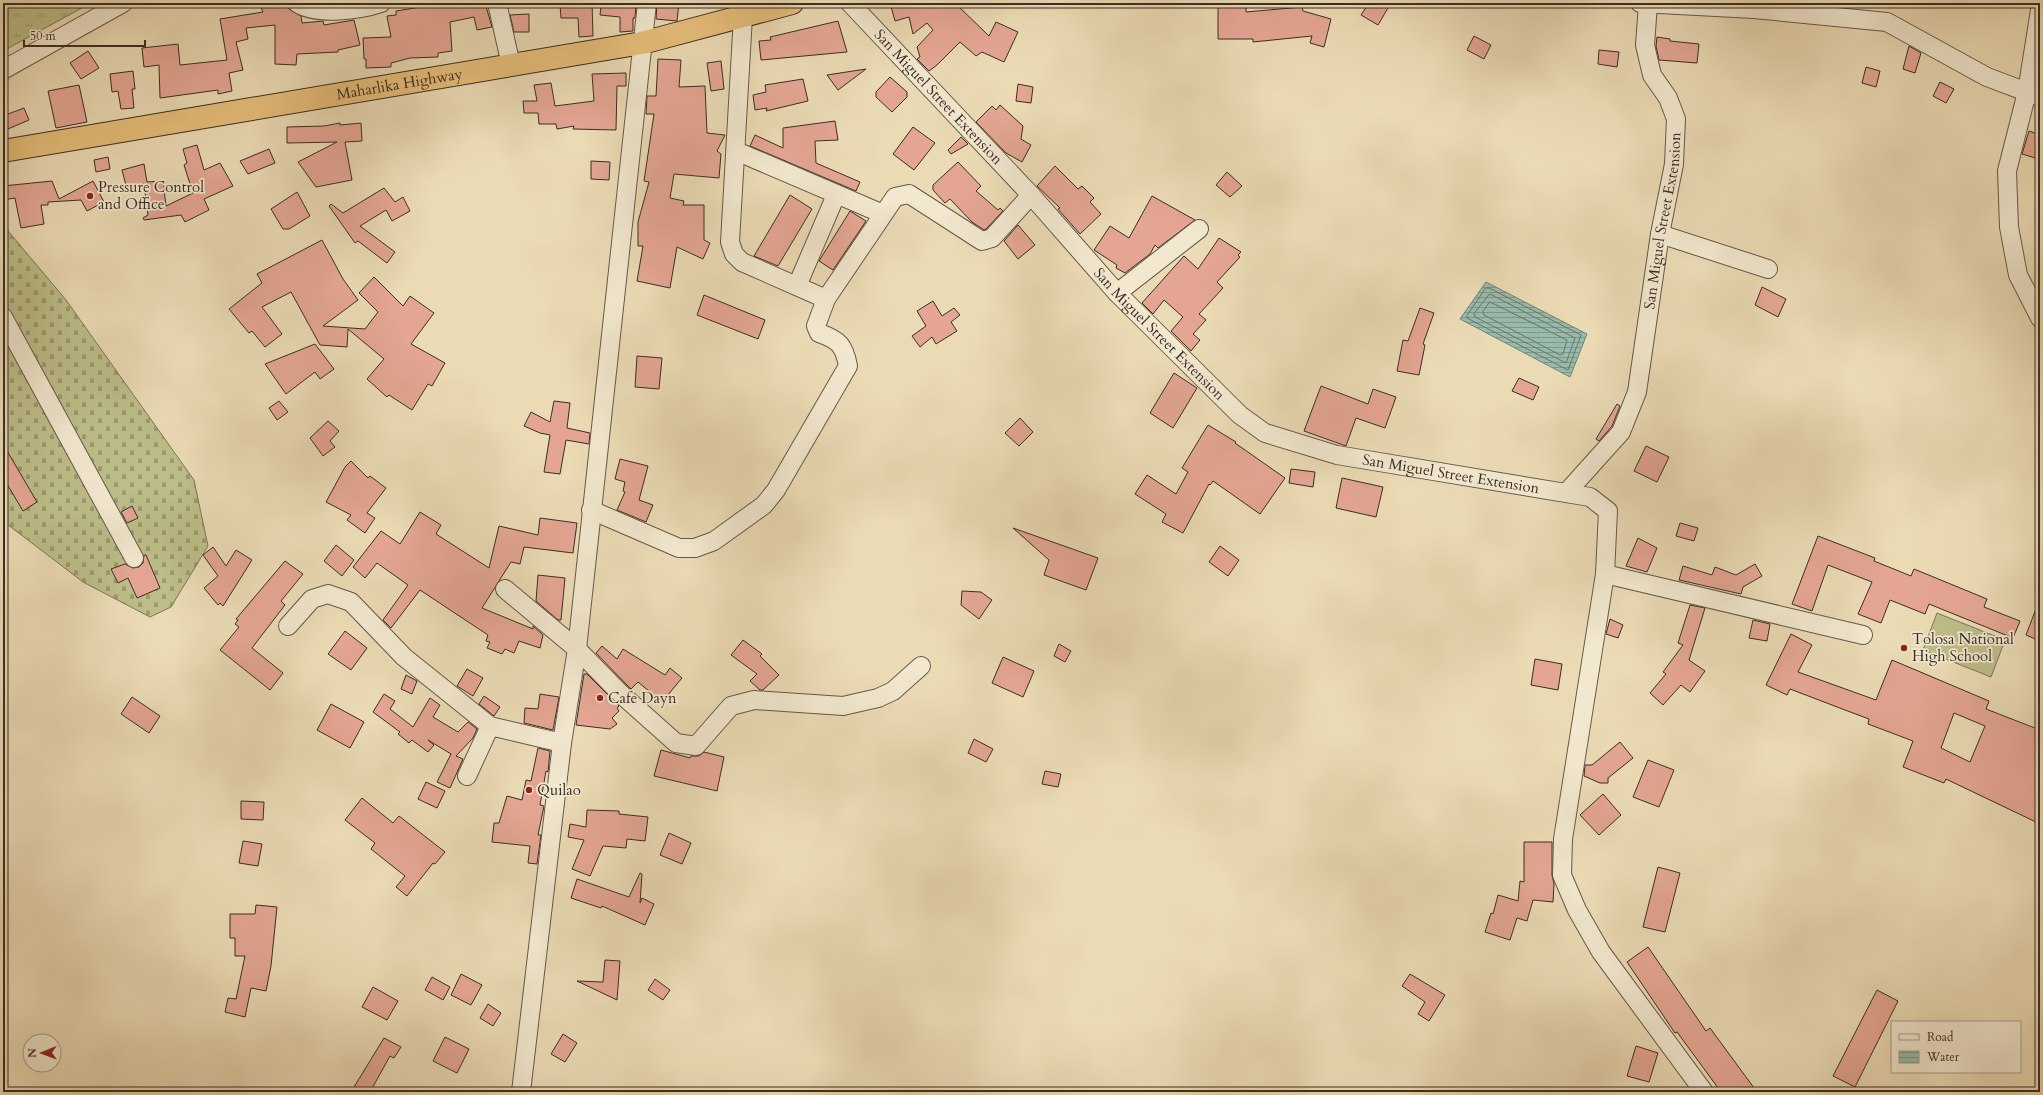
<svg xmlns="http://www.w3.org/2000/svg" width="2043" height="1095" viewBox="0 0 2043 1095" font-family="Cardo,serif">
<style>
.grass{fill:url(#grass-tufts);stroke:#7c7657}
.cemetery{fill:url(#cemetery-stones);stroke:#7c7657}
.garden{fill:#bdbe89;stroke:#7c7657}
.water{fill:url(#water-rules);stroke:#738276}
.lines{fill:none;stroke-linecap:round;stroke-linejoin:round}
.shore{stroke:#6a7468;stroke-width:1}
.building{fill:#e4a693;stroke:#3b2d25;fill-rule:evenodd}
.minor-casing{stroke:#675849;stroke-width:20}
.highway-casing{stroke:#3b2d25;stroke-width:24}
.minor{stroke:#f2e8cf;stroke-width:18}
.highway{stroke:#e6be7a;stroke-width:22}
.poi-dot{fill:#8f2418;stroke:#f2e8cf;stroke-width:1.5}
.labels{text-anchor:middle;stroke-width:3.5;stroke-linejoin:round;paint-order:stroke}
.street-label{font-size:15px;fill:#3b2d25;stroke:#f2e8cf}
.poi-label{font-size:15px;fill:#3b2d25;stroke:#f2e8cf;text-anchor:start}
</style>
<defs>
<pattern id="grass-tufts" width="24" height="20" patternUnits="userSpaceOnUse"><rect width="24" height="20" fill="#bdbe89"/><path d="M3 7l-1-3M5 7V3M7 7l1-3M15 17l-1-3M17 17v-4M19 17l1-3" fill="none" stroke="#9b9b70"/></pattern>
<pattern id="cemetery-stones" width="16" height="16" patternUnits="userSpaceOnUse"><rect width="16" height="16" fill="#bdbe89"/><path d="M2 7V4a2 2 0 0 1 4 0v3zM10 15v-3a2 2 0 0 1 4 0v3z" fill="#9b9b70"/></pattern>
<pattern id="water-rules" width="6" height="5" patternUnits="userSpaceOnUse"><rect width="6" height="5" fill="#98bbac"/><path d="M0 2.5h6" fill="none" stroke="#7d988c"/></pattern>
</defs>
<rect width="100%" height="100%" fill="#ebdbb5"/>
<filter id="stains"><feTurbulence type="fractalNoise" baseFrequency=".005" numOctaves="4"/><feColorMatrix values="0 0 0 0 .2 0 0 0 0 .09 0 0 0 0 .02 0 0 0 .5 -.17"/></filter>
<radialGradient id="worn" r=".72"><stop offset=".6" stop-color="#630" stop-opacity="0"/><stop offset="1" stop-color="#630" stop-opacity=".3"/></radialGradient>
<!-- grass -->
<polygon class="grass" points="3,3 91,3 3,51"/>
<!-- cemetery -->
<polygon class="cemetery" points="3,225 66,300 194,480 208,546 171,607 150,617 83,582 7,524 3,517"/>
<!-- garden -->
<polygon class="garden" points="1937,613 2005,640 1991,677 1923,650"/>
<!-- water -->
<polygon class="water" points="1486,282 1587,334 1570,377 1460,319"/>
<g class="lines">
<!-- shore -->
<g class="shore">
<polygon points="1486,288 1489,288 1581,335 1568,370 1467,318 1467,316"/>
<polygon points="1490,294 1575,338 1566,363 1475,317 1474,314"/>
<polygon points="1490,302 1567,340 1563,354 1560,355 1484,315 1483,312"/>
</g>
</g>
<!-- building -->
<g class="building">
<polygon points="259,3 287,3 289,9 301,16 302,23 323,21 324,25 354,20 360,45 338,50 338,52 297,54 296,65 275,64 275,25 246,28 248,39 236,42 243,70 229,73 232,91 218,94 218,90 160,98 159,65 144,67 142,48 178,44 180,65 227,60 220,19 263,12"/>
<polygon points="426,3 485,3 492,27 477,30 474,17 450,22 452,51 438,53 438,57 410,58 391,63 391,67 366,68 366,59 364,59 363,38 391,37 387,16 396,15 396,11 427,6"/>
<polygon points="592,3 593,36 579,37 578,18 561,18 560,4"/>
<polygon points="657,3 679,3 677,21 656,19"/>
<polygon points="890,3 955,3 989,36 996,22 1018,32 1004,62 982,52 976,56 960,42 937,65 929,71 917,59 920,57 917,47 933,30 927,23 913,34 909,17 895,21"/>
<polygon points="1369,3 1381,3 1388,8 1378,25 1361,15"/>
<polygon points="636,5 635,18 633,18 633,31 620,32 620,17 600,15 601,6"/>
<polygon points="1246,6 1246,12 1302,7 1303,11 1331,19 1324,47 1310,43 1312,36 1253,42 1253,39 1218,39 1218,7"/>
<polygon points="529,14 529,32 514,32 510,15"/>
<polygon points="838,21 847,52 761,60 759,41 771,40 770,37"/>
<polygon points="1474,36 1491,45 1484,59 1467,50"/>
<polygon points="1657,37 1670,39 1670,41 1699,44 1697,63 1659,60 1656,46"/>
<polygon points="1909,46 1921,53 1915,73 1903,69"/>
<polygon points="1599,50 1619,52 1617,67 1598,64"/>
<polygon points="88,51 99,68 81,79 70,63"/>
<polygon points="658,59 681,60 679,87 705,86 707,133 725,135 717,151 721,154 719,178 674,174 670,198 684,201 683,205 704,205 704,240 710,243 703,259 677,247 670,288 637,281 643,246 638,246 638,222 649,182 644,181 654,114 646,114 647,96 656,96"/>
<polygon points="721,61 724,89 711,91 707,63"/>
<polygon points="1866,67 1880,71 1876,87 1862,83"/>
<polygon points="866,69 838,90 827,75"/>
<polygon points="133,71 135,89 132,89 134,108 121,109 118,91 112,92 110,74"/>
<polygon points="626,73 626,86 617,86 616,130 573,129 574,126 557,129 556,124 539,124 538,113 524,113 523,101 537,101 534,85 551,83 555,106 594,101 592,74"/>
<polygon points="890,77 907,92 907,97 892,112 876,97 876,92"/>
<polygon points="803,79 808,101 766,111 767,108 755,110 753,95 766,92 765,85"/>
<polygon points="1940,82 1954,89 1946,103 1933,96"/>
<polygon points="1018,84 1033,87 1031,103 1016,101"/>
<polygon points="79,85 87,122 56,128 48,91"/>
<polygon points="1000,105 1023,126 1021,139 1031,145 1022,162 1006,153 976,122 992,106 996,110"/>
<polygon points="24,108 29,120 8,129 3,116"/>
<polygon points="835,121 838,140 815,141 816,163 860,182 856,191 750,146 755,135 783,148 783,128"/>
<polygon points="340,123 340,125 361,123 362,141 345,142 352,180 316,187 298,162 337,142 287,143 287,127 324,126"/>
<polygon points="913,127 935,143 914,170 893,154"/>
<polygon points="2029,131 2040,135 2040,144 2035,158 2022,154"/>
<polygon points="961,137 968,144 951,154 948,150"/>
<polygon points="197,145 204,170 220,163 233,186 204,199 209,210 185,222 181,215 144,220 143,218 148,215 144,184 127,189 122,170 144,164 147,182 163,181 166,206 193,193 184,165 187,163 183,149"/>
<polygon points="269,149 275,163 248,174 240,161"/>
<polygon points="108,157 110,169 96,172 94,160"/>
<polygon points="591,161 610,162 609,180 591,179"/>
<polygon points="958,162 981,186 976,191 998,210 1000,208 1003,211 986,229 984,230 972,222 950,199 945,203 933,190 933,185"/>
<polygon points="1055,166 1078,189 1082,186 1094,198 1090,202 1101,214 1080,234 1058,209 1060,208 1037,186"/>
<polygon points="1227,172 1242,186 1230,197 1216,185"/>
<polygon points="52,181 59,199 93,181 104,202 87,211 81,200 48,202 48,205 41,205 44,224 21,228 15,198 3,200 3,186"/>
<polygon points="384,188 395,202 403,197 410,211 392,221 386,210 360,226 395,252 387,263 358,241 355,243 329,206 331,204 343,213"/>
<polygon points="297,192 310,216 289,229 283,229 271,209"/>
<polygon points="790,195 812,209 778,266 754,256"/>
<polygon points="1152,196 1195,220 1158,248 1155,245 1150,254 1125,273 1116,268 1117,265 1094,250 1110,226 1129,238"/>
<polygon points="850,211 866,221 833,270 819,261"/>
<polygon points="1018,225 1035,245 1018,259 1004,241"/>
<polygon points="1219,238 1241,252 1238,255 1240,257 1217,282 1223,288 1199,314 1206,320 1193,334 1200,340 1191,351 1171,331 1183,317 1164,300 1153,314 1142,303 1184,256 1198,269"/>
<polygon points="322,240 343,279 358,300 323,326 365,329 378,312 359,293 374,277 403,306 410,296 434,313 411,344 445,363 432,386 428,384 412,410 389,395 387,397 367,379 384,359 348,329 347,347 320,345 291,292 262,307 282,334 265,347 252,331 249,333 229,309 262,283 257,274"/>
<polygon points="1762,287 1786,299 1778,317 1755,305"/>
<polygon points="704,295 765,320 758,339 697,315"/>
<polygon points="933,301 942,316 954,308 960,315 951,322 957,331 936,344 932,337 920,347 912,336 926,326 917,311"/>
<polygon points="1420,308 1434,313 1423,344 1425,345 1419,375 1397,371 1403,340 1408,341"/>
<polygon points="315,344 334,369 320,379 315,372 286,394 265,364"/>
<polygon points="637,356 662,358 659,389 635,387"/>
<polygon points="1174,373 1197,388 1173,428 1150,413"/>
<polygon points="1519,378 1539,387 1533,400 1512,391"/>
<polygon points="1321,386 1368,404 1373,389 1396,397 1385,428 1356,418 1346,446 1304,431"/>
<polygon points="279,401 288,412 277,420 269,408"/>
<polygon points="554,401 570,403 567,428 590,433 589,444 566,440 560,474 544,472 550,435 540,433 524,426 531,412 550,422"/>
<polygon points="1617,404 1620,406 1612,426 1599,441 1596,439"/>
<polygon points="1020,418 1033,432 1019,446 1005,433"/>
<polygon points="328,421 339,431 330,441 335,447 323,456 310,438"/>
<polygon points="1208,425 1236,442 1235,443 1285,478 1260,514 1213,481 1210,485 1209,484 1183,533 1162,522 1166,514 1135,494 1147,475 1176,494 1188,472 1182,468"/>
<polygon points="3,444 37,502 23,511 7,484 3,486"/>
<polygon points="1646,446 1669,457 1657,482 1634,471"/>
<polygon points="620,459 648,466 639,500 653,505 646,522 617,510 625,492 623,491 625,482 615,479"/>
<polygon points="351,461 368,478 370,476 386,488 367,513 375,518 365,533 347,520 351,515 326,502 345,467"/>
<polygon points="1291,469 1315,472 1313,487 1289,483"/>
<polygon points="1342,478 1383,487 1376,517 1336,508"/>
<polygon points="132,506 138,518 127,523 121,512"/>
<polygon points="420,512 441,525 436,534 489,568 499,526 538,535 540,518 577,523 573,553 524,547 520,564 511,562 482,608 533,629 533,626 543,635 540,648 519,641 514,653 505,649 502,654 487,648 490,642 486,641 488,635 420,590 391,628 383,620 408,585 377,563 365,578 353,567 381,531 400,544"/>
<polygon points="1680,523 1698,528 1694,541 1676,536"/>
<polygon points="1013,528 1098,558 1086,590 1044,575 1049,560"/>
<polygon points="1818,536 1875,558 1874,561 1911,576 1914,569 1987,599 1984,607 2020,621 2013,638 1929,604 1925,614 1890,600 1881,623 1858,614 1872,582 1828,565 1812,611 1792,604"/>
<polygon points="1638,538 1657,548 1647,572 1626,566"/>
<polygon points="336,545 354,560 342,576 324,561"/>
<polygon points="1220,546 1239,560 1228,576 1209,562"/>
<polygon points="213,547 226,566 236,550 252,560 223,606 220,603 218,605 204,588 218,576 203,555"/>
<polygon points="144,555 146,555 160,588 137,598 128,578 118,583 111,569 125,564 133,568 139,567 143,563"/>
<polygon points="285,561 303,574 281,601 285,605 252,648 283,673 270,690 220,650 239,627 235,624 238,620 236,619"/>
<polygon points="1755,564 1762,576 1743,587 1741,594 1679,580 1683,566 1712,575 1715,567 1736,575"/>
<polygon points="538,575 565,578 561,620 558,620 536,601"/>
<polygon points="962,591 981,592 992,600 979,619 961,605"/>
<polygon points="2039,601 2040,601 2040,641 2026,635"/>
<polygon points="1690,605 1705,608 1689,660 1705,671 1690,692 1681,685 1663,705 1650,693 1666,674 1663,672 1683,645 1678,643"/>
<polygon points="1610,619 1623,625 1618,638 1606,634"/>
<polygon points="1753,620 1770,624 1767,641 1749,638"/>
<polygon points="345,631 367,648 351,670 328,654"/>
<path d="M1791,634l21,11 -14,27 78,28 16,-40 97,41 -3,8 54,21v13l-5,12 5,2v67l-94,-45 -2,4 -41,-16 10,-26 -45,-17 1,-5 -24,-9 -55,-21 -3,6 -21,-10zM1954,713l31,13 -15,36 -29,-14z"/>
<polygon points="743,640 762,654 760,656 779,675 763,690 760,690 750,681 757,674 731,655"/>
<polygon points="1059,644 1071,651 1065,662 1054,656"/>
<polygon points="602,646 617,659 623,649 665,675 670,668 682,678 662,702 638,682 631,689 628,686 596,653"/>
<polygon points="1003,657 1034,671 1023,697 992,683"/>
<polygon points="1535,659 1562,664 1558,690 1531,685"/>
<polygon points="467,669 483,678 473,696 457,686"/>
<polygon points="584,674 587,674 619,706 617,708 619,711 612,718 617,724 610,729 576,725"/>
<polygon points="406,675 417,681 412,694 401,689"/>
<polygon points="384,694 395,701 390,709 413,727 430,698 440,705 433,717 458,732 468,722 477,729 473,738 456,756 463,759 450,788 437,782 451,754 428,740 434,745 428,752 412,740 409,743 398,734 400,732 373,712"/>
<polygon points="540,694 559,697 553,730 524,723 525,708 538,709"/>
<polygon points="484,696 500,707 494,716 479,704"/>
<polygon points="132,697 160,716 149,733 121,714"/>
<polygon points="331,704 364,722 350,748 317,730"/>
<polygon points="974,739 993,749 986,762 968,753"/>
<polygon points="1620,742 1633,758 1608,778 1608,783 1600,783 1584,776 1585,765 1592,765"/>
<polygon points="538,748 550,751 548,772 546,771 540,805 544,806 538,835 541,835 537,864 528,863 530,846 492,842 494,823 499,823 507,796 522,800 526,780 531,781"/>
<polygon points="661,750 690,758 691,756 699,756 704,752 724,757 717,791 654,776"/>
<polygon points="1648,760 1674,770 1659,807 1633,797"/>
<polygon points="1045,771 1061,774 1058,787 1042,784"/>
<polygon points="426,782 445,791 437,808 418,799"/>
<polygon points="1603,794 1621,815 1599,835 1580,815"/>
<polygon points="362,798 393,823 399,816 445,852 435,864 433,863 407,896 396,887 405,876 371,849 375,843 345,820"/>
<polygon points="241,801 264,802 263,820 241,819"/>
<polygon points="587,810 619,811 619,814 648,817 645,841 627,839 626,848 603,846 590,876 572,869 584,840 568,837 570,824 586,827"/>
<polygon points="669,833 691,843 682,864 660,855"/>
<polygon points="243,841 262,844 258,866 239,863"/>
<polygon points="1524,842 1552,842 1552,875 1554,884 1553,902 1533,900 1527,921 1517,918 1510,940 1485,932 1491,913 1493,914 1498,895 1518,901 1520,881 1524,882"/>
<polygon points="1658,867 1680,873 1665,932 1643,927"/>
<polygon points="640,873 642,874 640,903 642,898 654,904 645,925 602,906 601,908 571,898 577,879 629,897"/>
<polygon points="256,905 277,907 271,966 266,991 251,988 245,1017 225,1012 228,998 236,999 245,956 235,956 235,938 230,938 230,914 255,914"/>
<polygon points="1648,947 1706,1031 1710,1028 1757,1092 1721,1092 1677,1032 1675,1033 1627,962"/>
<polygon points="605,960 620,961 617,1000 577,981 603,982"/>
<polygon points="461,974 482,985 471,1005 451,995"/>
<polygon points="1410,974 1445,995 1429,1021 1418,1014 1425,1002 1402,986"/>
<polygon points="432,977 450,987 443,1000 425,990"/>
<polygon points="655,979 670,990 663,1000 648,990"/>
<polygon points="373,987 398,1001 387,1020 362,1007"/>
<polygon points="1877,990 1898,1001 1855,1087 1833,1076"/>
<polygon points="488,1004 501,1013 493,1026 480,1018"/>
<polygon points="563,1034 577,1043 565,1062 551,1054"/>
<polygon points="445,1037 469,1049 457,1073 433,1061"/>
<polygon points="384,1038 401,1047 394,1058 390,1056 370,1092 363,1092 354,1087"/>
<polygon points="1636,1046 1658,1053 1649,1082 1627,1076"/>
</g>
<g class="lines">
<defs>
<g id="minor">
<path d="M297,3c20,13 63,7 84,0"/>
<polyline points="497,3 511,65"/>
<path id="s1" d="M850,3l181,192 86,98 123,122 25,18 72,22 253,42 18,14 -3,63 -42,265 -1,36 15,35 24,42 103,140"/>
<polyline points="1640,3 1754,9 1887,22 1987,77 2040,97"/>
<polyline points="2040,10 2027,92 2007,171 2009,227 2018,275 2040,318"/>
<polyline points="743,16 730,242 734,254 742,262 826,299"/>
<polyline points="3,70 123,3"/>
<polyline points="736,151 883,214"/>
<polyline points="1660,234 1768,269"/>
<polyline points="797,286 836,195"/>
<polyline points="1117,293 1199,229"/>
<polyline points="3,317 134,558"/>
<path id="s2" d="M1567,492l54,-60 16,-40 23,-158 14,-70 2,-45 -8,-21 -16,-23 -7,-30 3,-41"/>
<path d="M591,510l88,38h16l19,-7 50,-36 12,-15 72,-124c-4,-21 -9,-26 -29,-33l-3,-7 10,-27 69,-102 14,-3 73,47 10,-3 39,-43"/>
<polyline points="1605,574 1863,635"/>
<polyline points="505,589 577,649 621,694 676,743 696,746 731,706 754,700 843,706 878,698 893,691 921,666"/>
<polyline points="288,626 312,599 328,594 351,602 404,657 490,726 562,743"/>
<polyline points="467,776 490,726"/>
<polyline points="521,1092 562,743 577,649 647,3"/>
</g>
<g id="highway">
<path id="s3" d="M3,151l639,-108 150,-40"/>
</g>
</defs>
<!-- minor casing -->
<use href="#minor" class="minor-casing"/>
<!-- highway casing -->
<use href="#highway" class="highway-casing"/>
<!-- minor -->
<use href="#minor" class="minor"/>
<!-- highway -->
<use href="#highway" class="highway"/>
</g>
<!-- markers -->
<g class="poi-dot">
<circle cx="90" cy="196" r="4"/>
<circle cx="1904" cy="648" r="4"/>
<circle cx="600" cy="698" r="4"/>
<circle cx="529" cy="790" r="4"/>
</g>
<g class="labels">
<!-- street labels -->
<g class="street-label">
<text dy="5" stroke="none"><textPath href="#s3" startOffset="402">Maharlika Highway</textPath></text>
<text dy="5" stroke="none"><textPath href="#s1" startOffset="129">San Miguel Street Extension</textPath></text>
<text dy="5" stroke="none"><textPath href="#s2" startOffset="297">San Miguel Street Extension</textPath></text>
<text dy="5" stroke="none"><textPath href="#s1" startOffset="453">San Miguel Street Extension</textPath></text>
<text dy="5" stroke="none"><textPath href="#s1" startOffset="789">San Miguel Street Extension</textPath></text>
</g>
<!-- poi labels -->
<g class="poi-label">
<text x="98" y="192">Pressure Control<tspan x="98" dy="17">and Office</tspan></text>
<text x="1912" y="644">Tolosa National<tspan x="1912" dy="17">High School</tspan></text>
<text x="608" y="703">Cafe Dayn</text>
<text x="537" y="795">Quilao</text>
</g>
</g>
<!-- margin -->
<rect width="2043" height="1095" fill="none" stroke="#ebdbb5" stroke-width="16"/>
<rect x="4" y="4" width="2035" height="1087" fill="none" stroke="#3b2d25" stroke-width="2"/>
<rect x="8" y="8" width="2027" height="1079" fill="none" stroke="#3b2d25"/>
<!-- legend -->
<rect x="1891" y="1021" width="130" height="52" fill="#f2e8cf" stroke="#a99d8b"/>
<rect x="1899" y="1034" width="20" height="6" fill="#f2e8cf" stroke="#a99d8b"/>
<text x="1927" y="1041" font-size="12" fill="#3b2d25">Road</text>
<rect x="1899" y="1051" width="20" height="12" fill="url(#water-rules)" stroke="#a99d8b"/>
<text x="1927" y="1061" font-size="12" fill="#3b2d25">Water</text>
<!-- north arrow -->
<g transform="translate(42 1053) rotate(269)"><circle r="19" fill="#f2e8cf" stroke="#a99d8b"/>
<path d="M0-3L7 15L0 10L-7 15Z" fill="#8f2418"/>
<text y="-6" font-size="11" font-weight="bold" text-anchor="middle" fill="#3b2d25">N</text>
</g>
<!-- scale -->
<path d="M24 40v6h121v-6" fill="none" stroke="#3b2d25" stroke-width="2"/>
<text x="30" y="40" font-size="12" fill="#3b2d25" stroke="#f2e8cf" stroke-width="3" paint-order="stroke">50 m</text>
<rect width="100%" height="100%" filter="url(#stains)"/>
<rect width="100%" height="100%" fill="url(#worn)"/>
</svg>
